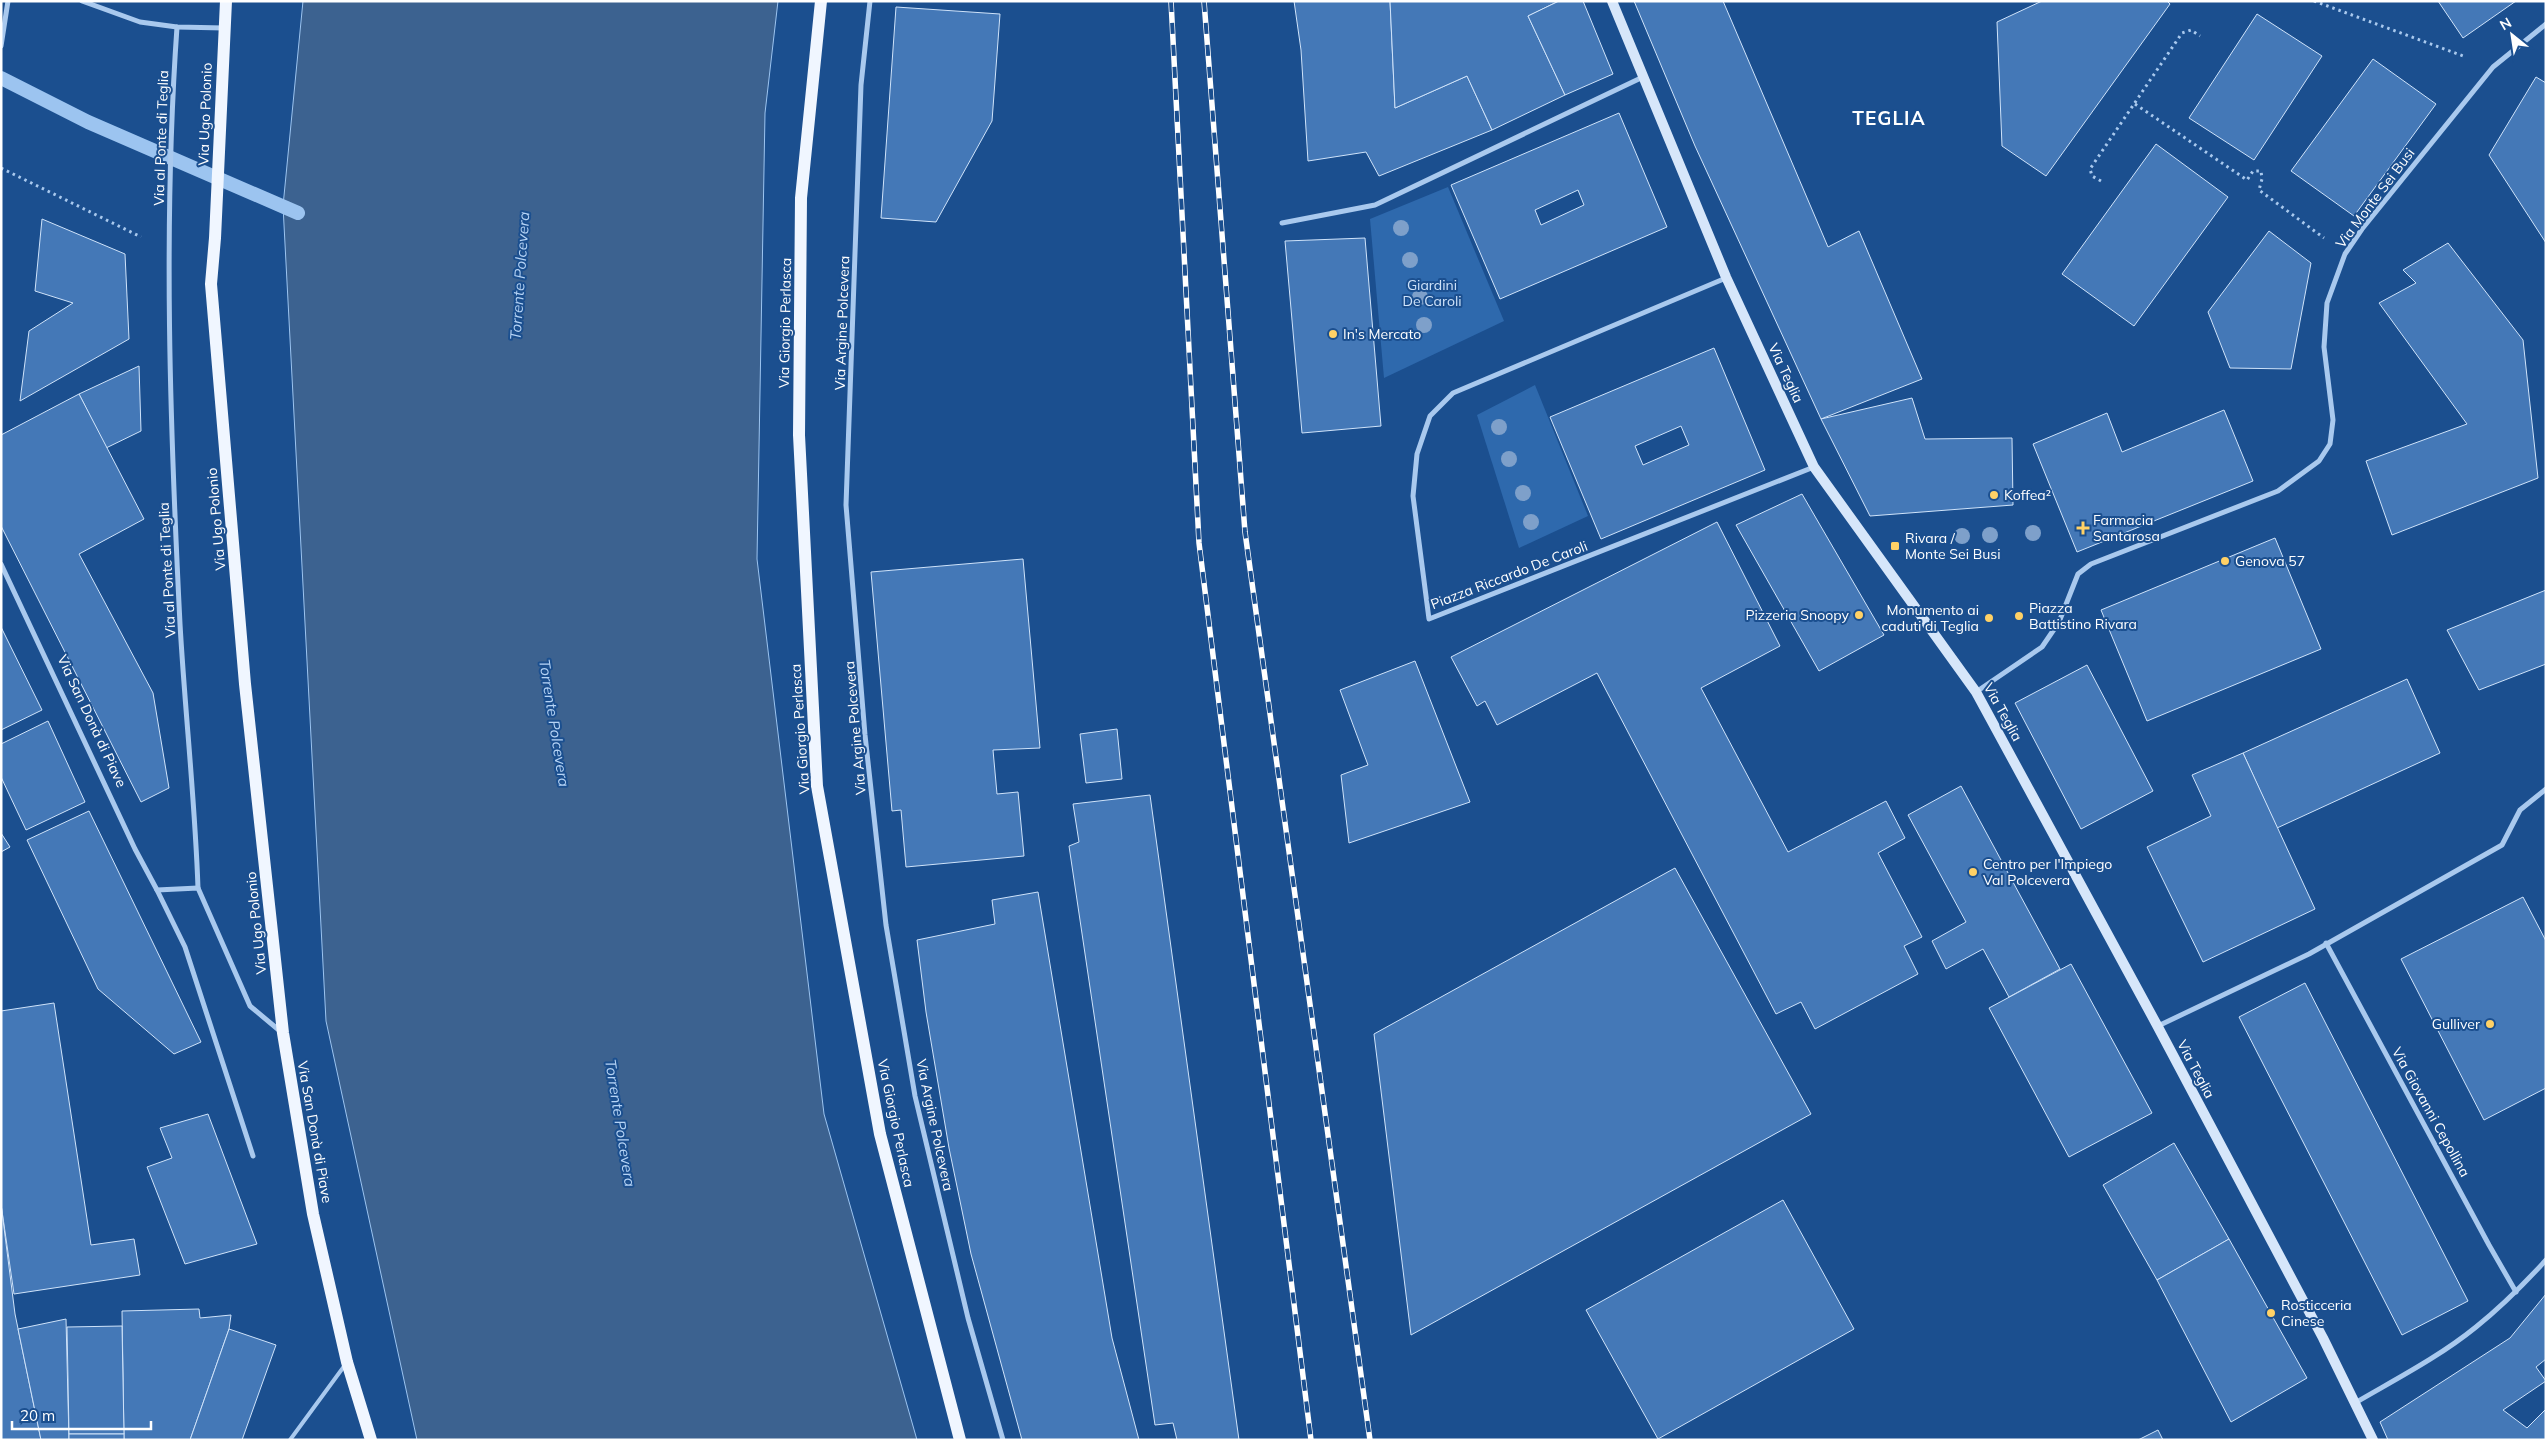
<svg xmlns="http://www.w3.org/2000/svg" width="2547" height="1441" viewBox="0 0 2547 1441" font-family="Mulish,sans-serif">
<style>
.green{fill:#2e69ad}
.water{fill:#3c6290;stroke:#9cc4f0}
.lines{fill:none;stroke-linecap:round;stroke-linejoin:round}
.stream{stroke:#9cc4f0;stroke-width:14}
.building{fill:#4478b7;stroke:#cfe3fa;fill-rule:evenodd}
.path{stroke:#a9c9ee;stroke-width:3;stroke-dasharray:2.5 4;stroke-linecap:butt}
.lane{stroke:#a9c9ee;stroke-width:4}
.street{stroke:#a9c9ee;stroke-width:5}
.secondary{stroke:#d6e6fa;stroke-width:10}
.primary{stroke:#f0f6ff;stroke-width:12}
.rail-casing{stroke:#fff;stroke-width:5.5}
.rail{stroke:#1b4f8f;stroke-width:4;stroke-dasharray:11;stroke-linecap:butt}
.tree{fill:#7ea0ca}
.poi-dot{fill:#ffd166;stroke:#1b4f8f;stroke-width:2}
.labels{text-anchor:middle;stroke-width:4;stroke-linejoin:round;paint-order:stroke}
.street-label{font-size:14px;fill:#fff;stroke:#1b4f8f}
.park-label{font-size:14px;fill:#cfe3fa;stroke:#1b4f8f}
.poi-label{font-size:14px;fill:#fff;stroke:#1b4f8f;text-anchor:start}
.water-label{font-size:15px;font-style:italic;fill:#b5d3f5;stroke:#1b4f8f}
.district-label{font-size:19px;font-weight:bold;letter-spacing:1px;fill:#fff;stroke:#1b4f8f}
</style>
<rect width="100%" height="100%" fill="#1b4f8f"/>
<!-- green -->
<g class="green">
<polygon points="1448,187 1504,321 1384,378 1370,219"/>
<polygon points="1535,385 1588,516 1519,548 1477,415"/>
</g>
<!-- water -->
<polygon class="water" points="303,1 778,1 765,113 757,559 824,1114 917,1440 417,1440 326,1021 283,206"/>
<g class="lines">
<!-- stream -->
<polyline class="stream" points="1,78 88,122 298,213"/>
</g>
<!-- building -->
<g class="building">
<polygon points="1294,1 1390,1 1395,108 1467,76 1492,130 1379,176 1366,152 1308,161 1301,50"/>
<polygon points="1390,1 1559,1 1528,16 1565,95 1492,130 1467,76 1395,108"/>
<polygon points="1559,1 1583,1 1613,74 1565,95 1528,16"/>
<polygon points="1634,1 1723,1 1828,247 1859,231 1922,379 1821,419 1695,146"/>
<polygon points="2042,1 2167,1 2170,4 2046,176 2002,146 1997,22"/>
<polygon points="2438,1 2516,1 2463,38"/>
<polygon points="896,7 1000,14 992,121 936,222 881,218"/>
<polygon points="2257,14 2322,56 2254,160 2189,118"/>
<polygon points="2373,59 2436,104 2354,216 2291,171"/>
<polygon points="2536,77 2546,83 2546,243 2489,155"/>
<path d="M1619,113l48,114 -167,72 -49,-114zM1578,190l6,15 -43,20 -6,-15z"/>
<polygon points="2156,144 2228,197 2134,326 2062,274"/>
<polygon points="42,219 125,254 129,339 20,401 29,331 73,303 35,291"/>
<polygon points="2269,231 2311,263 2291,369 2230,368 2208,312"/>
<polygon points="1365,238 1381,426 1302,433 1285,241"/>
<polygon points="2448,243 2523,340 2538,478 2392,535 2366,461 2467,424 2379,303 2416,283 2403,270"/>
<path d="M1714,348l51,122 -164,69 -51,-122zM1681,426l8,19 -46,20 -8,-19z"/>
<polygon points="139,366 141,431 106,448 79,394"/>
<polygon points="79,394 144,519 79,554 153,693 169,788 141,802 1,526 1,435"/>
<polygon points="1912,398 1925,439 2012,438 2013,505 1870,516 1821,419"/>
<polygon points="2224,410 2253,481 2077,552 2033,444 2107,413 2122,452"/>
<polygon points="1802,494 1884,635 1819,671 1736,525"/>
<polygon points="1717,522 1780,646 1701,688 1788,852 1886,801 1905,838 1878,853 1922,937 1904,946 1918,974 1815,1029 1801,1002 1776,1014 1597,673 1497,725 1485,701 1477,706 1451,657"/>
<polygon points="2275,538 2321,649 2147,721 2101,610"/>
<polygon points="1023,559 1040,748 993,750 997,794 1018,792 1024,856 906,867 901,810 892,811 871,572"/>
<polygon points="2546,590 2546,664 2479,690 2447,630"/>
<polygon points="1,627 42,710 1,730"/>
<polygon points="1415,661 1470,802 1349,843 1341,775 1368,765 1340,690"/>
<polygon points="2087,665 2153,791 2081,829 2015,703"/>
<polygon points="2407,679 2440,753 2277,828 2243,753"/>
<polygon points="48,721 85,802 26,830 1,777 1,744"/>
<polygon points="1117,729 1122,779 1086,783 1080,734"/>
<polygon points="2243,753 2315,909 2203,962 2147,847 2211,816 2192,775"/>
<polygon points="1961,786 2060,969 2009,997 1983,949 1946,969 1932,941 1966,922 1908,815"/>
<polygon points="1150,795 1239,1440 1177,1440 1173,1423 1155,1425 1069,846 1079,842 1073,804"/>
<polygon points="89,811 201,1042 174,1054 98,989 27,840"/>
<polygon points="1,833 10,847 1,852"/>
<polygon points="1675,868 1811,1114 1411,1335 1374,1034"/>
<polygon points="1038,892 1112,1338 1139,1440 1022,1440 971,1254 949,1148 926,1012 917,940 995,924 992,900"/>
<polygon points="2523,897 2546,941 2546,1088 2484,1120 2401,959"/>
<polygon points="2071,964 2152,1113 2069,1157 1989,1008"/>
<polygon points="2305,983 2468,1301 2402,1335 2239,1017"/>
<polygon points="54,1003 91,1245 134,1239 140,1275 14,1294 1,1204 1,1011"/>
<polygon points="208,1114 257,1244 185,1264 147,1167 172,1158 160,1128"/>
<polygon points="2174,1143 2229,1239 2157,1280 2103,1185"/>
<polygon points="1783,1200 1854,1329 1658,1439 1586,1310"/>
<polygon points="1,1204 15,1314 41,1440 1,1440"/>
<polygon points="2229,1239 2307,1378 2231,1422 2157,1280"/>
<polygon points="2546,1294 2546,1359 2536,1367 2546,1381 2503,1410 2527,1428 2546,1409 2546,1440 2388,1440 2380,1422 2510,1338"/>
<polygon points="199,1309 200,1318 231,1315 229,1329 190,1440 124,1440 122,1311"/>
<polygon points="66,1319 69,1440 41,1440 18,1329"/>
<polygon points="122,1326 124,1434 69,1434 67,1327"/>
<polygon points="229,1329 276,1345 242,1440 190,1440"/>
<polygon points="2158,1430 2163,1440 2138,1440"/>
<rect x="69" y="1434" width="55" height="6"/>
</g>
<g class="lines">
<!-- path -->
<g class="path">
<polyline points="2314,1 2466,57"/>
<polyline points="2135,104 2247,180 2253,171 2261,171 2262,179 2259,190 2324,238"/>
<polyline points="1,168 141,237"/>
<polyline points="2101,181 2092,176 2090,169 2182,33 2191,30 2200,36"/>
</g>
<!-- lane -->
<polyline class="lane" points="290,1440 345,1365"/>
<!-- street -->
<g class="street">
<polyline points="82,1 140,22 177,27 224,28"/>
<polyline points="870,1 861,85 846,505 865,735 886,925 915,1096 968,1318 1003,1440"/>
<path d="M177,27c-14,199 -7,398 3,597 5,88 15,176 18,264"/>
<polyline points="1,46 8,1"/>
<polyline points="1282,223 1375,205 1643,77"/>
<polyline points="1726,278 1453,393 1430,416 1417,454 1413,496 1429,619 1814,467"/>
<polyline points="1,564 135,849 157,890 198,888 250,1006 280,1031"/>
<polyline points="1976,692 2042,647 2059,622 2078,574 2091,564 2278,491 2319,461 2330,444 2333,420 2324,347 2327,303 2345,254 2362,229 2493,67 2546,24"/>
<polyline points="157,890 185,947 253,1156"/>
<polyline points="2326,943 2489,1245 2516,1292"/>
<polyline points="2158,1026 2309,954 2502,845 2520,810 2546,789"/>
<path d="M2355,1403c41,-24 84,-46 121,-76 25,-20 48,-43 70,-67"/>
</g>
<!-- secondary -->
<polyline class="secondary" points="1612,1 1726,277 1814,467 1976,692 2158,1027 2323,1338 2373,1440"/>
<!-- primary -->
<g class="primary">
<polyline points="226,1 215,238 211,284 245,684 283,1033 313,1214 347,1362 371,1440"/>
<polyline points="821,1 801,198 799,435 817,786 880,1134 960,1440"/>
</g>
<defs>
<g id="rail">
<polyline points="1171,1 1199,543 1311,1440"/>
<polyline points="1204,1 1245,532 1370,1440"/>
</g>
</defs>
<!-- rail casing -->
<use href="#rail" class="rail-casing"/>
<!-- rail -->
<use href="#rail" class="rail"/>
</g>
<!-- trees -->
<g class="tree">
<circle cx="1401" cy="228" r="8"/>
<circle cx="1410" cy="260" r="8"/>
<circle cx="1420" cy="297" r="8"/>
<circle cx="1424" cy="325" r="8"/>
<circle cx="1499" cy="427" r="8"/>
<circle cx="1509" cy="459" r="8"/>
<circle cx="1523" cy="493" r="8"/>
<circle cx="1531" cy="522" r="8"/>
<circle cx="2033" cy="533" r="8"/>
<circle cx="1990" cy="535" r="8"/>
<circle cx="1962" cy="536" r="8"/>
</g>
<!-- markers -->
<g class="poi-dot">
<circle cx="1333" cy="334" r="5"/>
<circle cx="1994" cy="495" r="5"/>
<path d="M2080.5 520.5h5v5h5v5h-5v5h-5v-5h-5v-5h5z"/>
<rect x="1890" y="541" width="10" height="10" rx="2.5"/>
<circle cx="2225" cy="561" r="5"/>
<circle cx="1859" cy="615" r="5"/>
<circle cx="2019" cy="616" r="5"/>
<circle cx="1989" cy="618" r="5"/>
<circle cx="1973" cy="872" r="5"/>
<circle cx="2490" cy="1024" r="5"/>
<circle cx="2271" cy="1313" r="5"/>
</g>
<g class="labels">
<!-- street labels -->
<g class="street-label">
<text transform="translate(205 114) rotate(-88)" y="5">Via Ugo Polonio</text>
<text transform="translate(161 138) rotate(-88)" y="5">Via al Ponte di Teglia</text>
<text transform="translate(2375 198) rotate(-53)" y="5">Via Monte Sei Busi</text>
<text transform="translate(785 323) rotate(-89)" y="5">Via Giorgio Perlasca</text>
<text transform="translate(842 323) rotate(-88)" y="5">Via Argine Polcevera</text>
<text transform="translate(1786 373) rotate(65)" y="5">Via Teglia</text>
<text transform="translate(216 519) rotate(-95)" y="5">Via Ugo Polonio</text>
<text transform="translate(167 570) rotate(-93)" y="5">Via al Ponte di Teglia</text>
<text transform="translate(1509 575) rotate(-21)" y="5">Piazza Riccardo De Caroli</text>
<text transform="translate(2003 712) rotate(61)" y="5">Via Teglia</text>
<text transform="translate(92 721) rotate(65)" y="5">Via San Donà di Piave</text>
<text transform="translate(855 728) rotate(-95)" y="5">Via Argine Polcevera</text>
<text transform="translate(800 729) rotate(-94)" y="5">Via Giorgio Perlasca</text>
<text transform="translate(256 923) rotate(-96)" y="5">Via Ugo Polonio</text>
<text transform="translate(2196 1069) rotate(62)" y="5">Via Teglia</text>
<text transform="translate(2431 1112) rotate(61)" y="5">Via Giovanni Cepollina</text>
<text transform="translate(896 1123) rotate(78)" y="5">Via Giorgio Perlasca</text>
<text transform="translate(935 1125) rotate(78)" y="5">Via Argine Polcevera</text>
<text transform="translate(315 1132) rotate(80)" y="5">Via San Donà di Piave</text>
</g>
<!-- park labels -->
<g class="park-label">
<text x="1432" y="290">Giardini<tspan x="1432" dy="16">De Caroli</tspan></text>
</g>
<!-- poi labels -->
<g class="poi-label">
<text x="1343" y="339">In's Mercato</text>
<text x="2004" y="500">Koffea²</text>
<text x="2093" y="525">Farmacia<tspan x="2093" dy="16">Santarosa</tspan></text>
<text x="1905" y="543">Rivara /<tspan x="1905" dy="16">Monte Sei Busi</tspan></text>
<text x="2235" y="566">Genova 57</text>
<text x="2029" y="613">Piazza<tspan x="2029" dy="16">Battistino Rivara</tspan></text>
<text x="1979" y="615" text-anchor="end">Monumento ai<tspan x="1979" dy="16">caduti di Teglia</tspan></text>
<text x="1849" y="620" text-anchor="end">Pizzeria Snoopy</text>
<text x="1983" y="869">Centro per l'Impiego<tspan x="1983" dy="16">Val Polcevera</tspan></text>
<text x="2480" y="1029" text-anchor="end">Gulliver</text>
<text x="2281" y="1310">Rosticceria<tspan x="2281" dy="16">Cinese</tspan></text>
</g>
<!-- water labels -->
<g class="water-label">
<text transform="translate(520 276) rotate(-86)" y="5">Torrente Polcevera</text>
<text transform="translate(554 723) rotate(81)" y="5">Torrente Polcevera</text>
<text transform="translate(620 1123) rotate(81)" y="5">Torrente Polcevera</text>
</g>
<!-- district labels -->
<g class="district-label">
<text x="1889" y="125">TEGLIA</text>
</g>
</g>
<!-- border -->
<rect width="2547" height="1441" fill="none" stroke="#ffffff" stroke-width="5"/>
<!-- north arrow -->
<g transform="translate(2512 35) rotate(330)" stroke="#1b4f8f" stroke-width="4" paint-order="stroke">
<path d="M0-4L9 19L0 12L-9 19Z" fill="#ffffff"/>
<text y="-8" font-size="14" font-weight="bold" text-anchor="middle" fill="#ffffff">N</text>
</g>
<!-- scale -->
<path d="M12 1421v8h139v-8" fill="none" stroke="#ffffff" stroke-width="2.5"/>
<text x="20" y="1421" font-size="15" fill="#ffffff" stroke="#1b4f8f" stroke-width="4" paint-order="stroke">20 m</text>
</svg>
